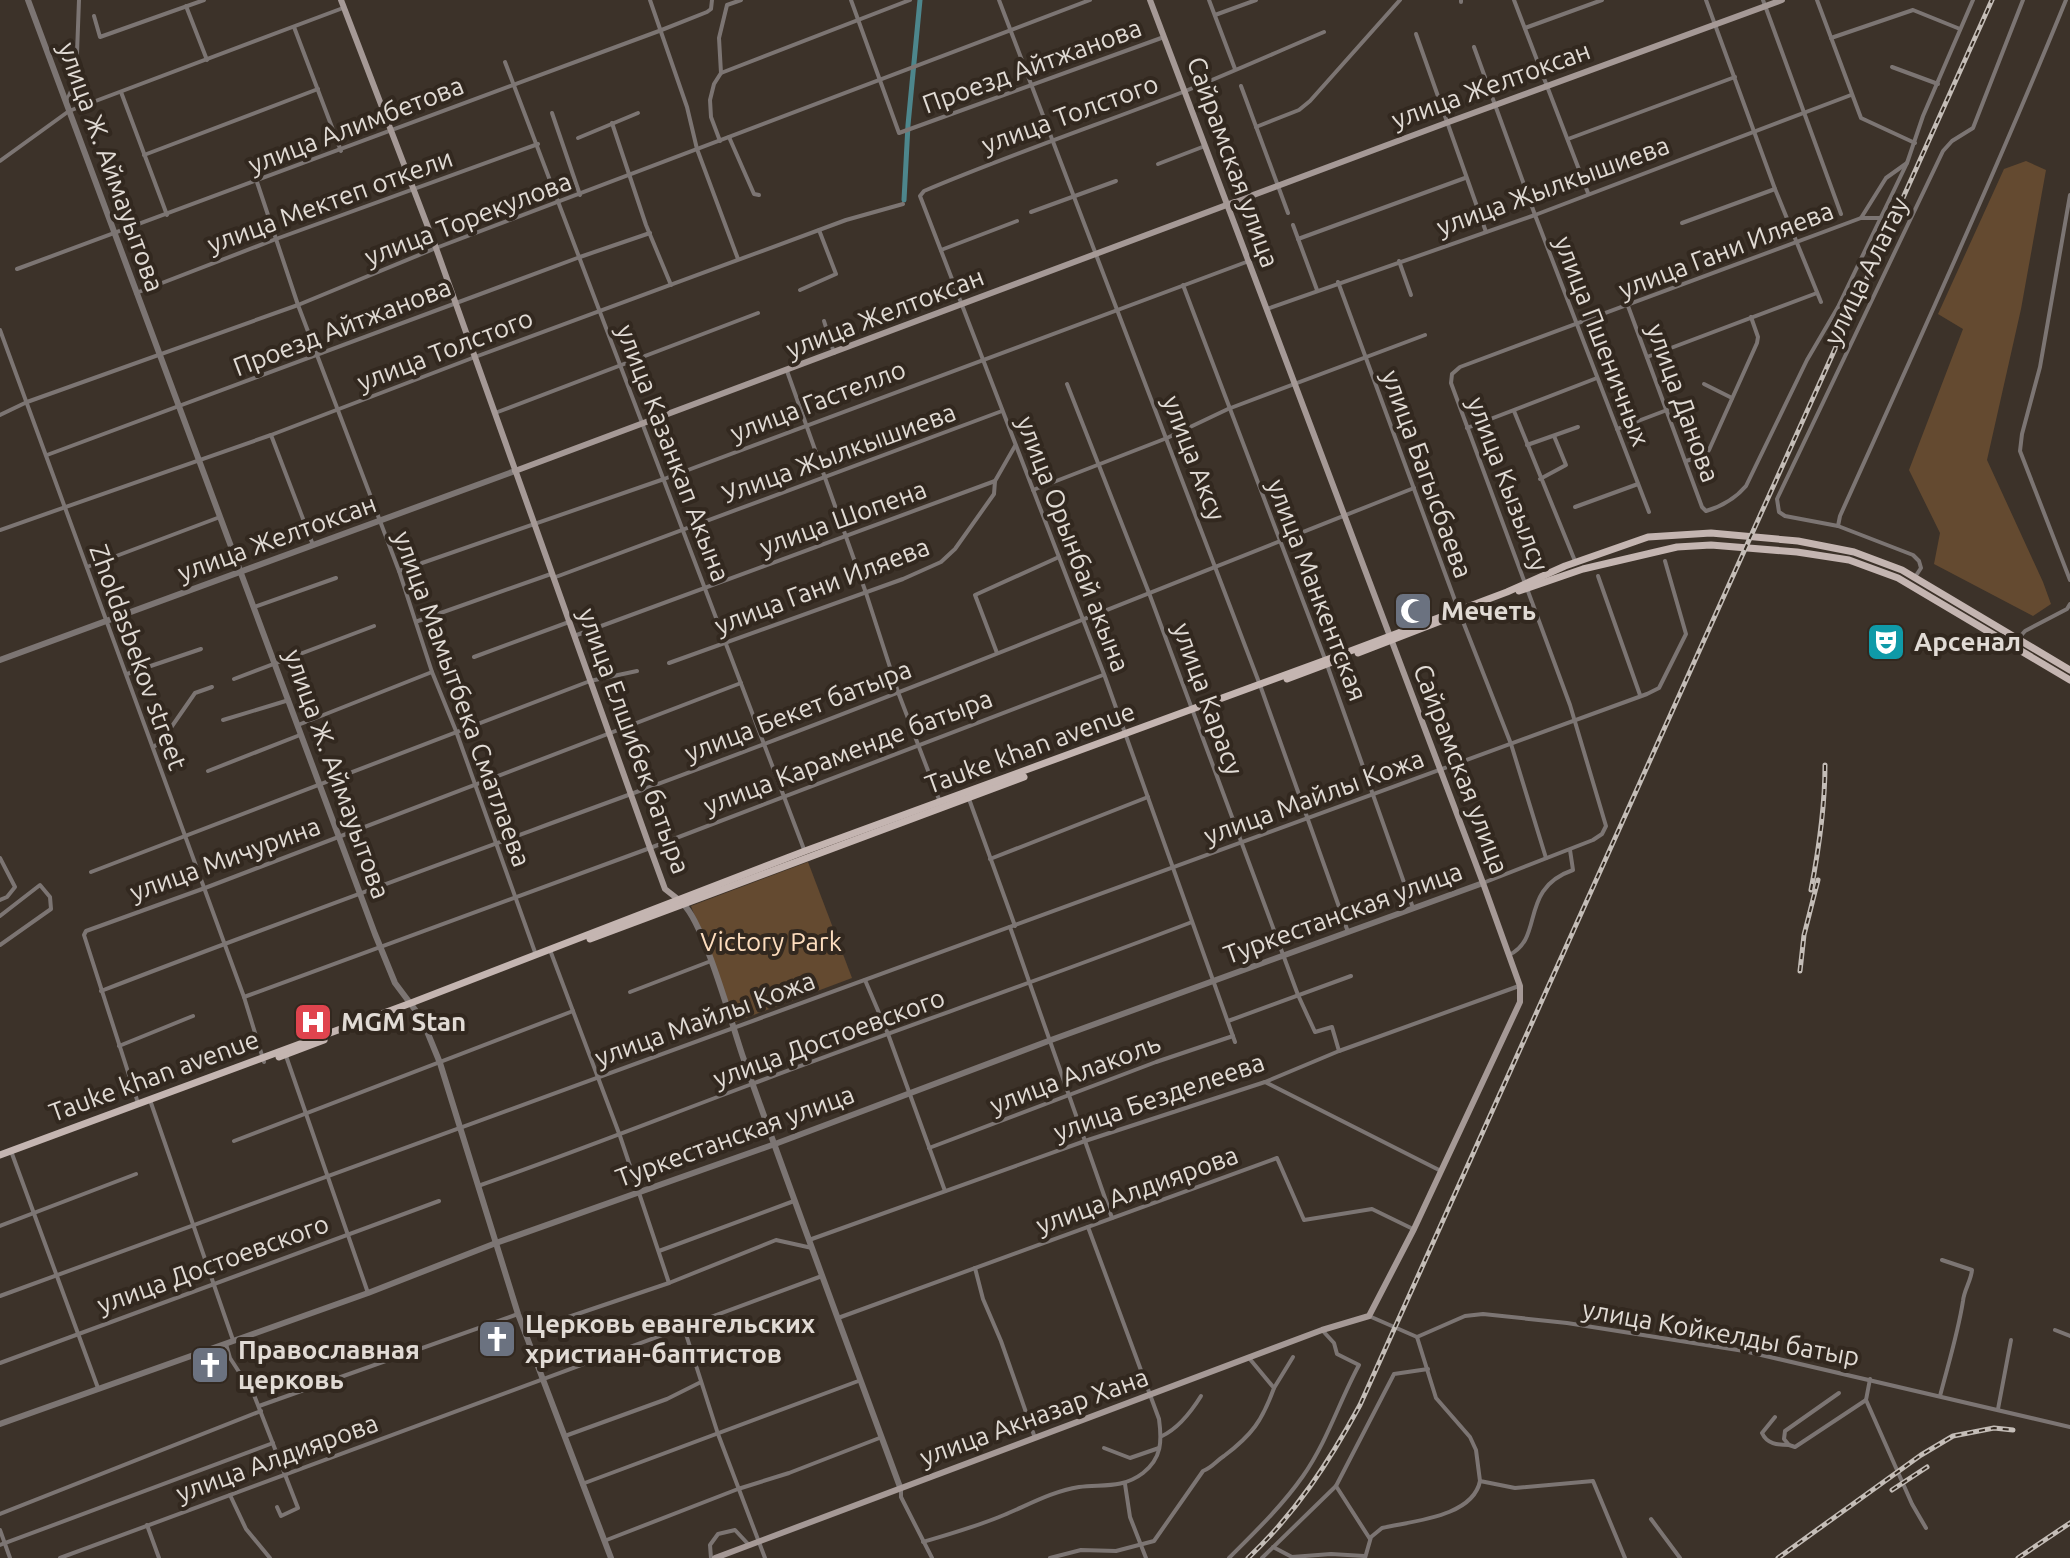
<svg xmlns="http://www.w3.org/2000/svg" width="2070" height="1558" viewBox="0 0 2070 1558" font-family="Ubuntu,sans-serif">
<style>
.green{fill:#644a30}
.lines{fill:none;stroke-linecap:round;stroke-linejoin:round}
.canal{stroke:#4d868c;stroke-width:5}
.minor{stroke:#7c7573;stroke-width:4}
.tertiary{stroke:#7c7573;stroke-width:6}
.secondary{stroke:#a59996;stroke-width:6}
.primary{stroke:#c4b5b1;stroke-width:7}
.rail-casing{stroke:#c4bdb7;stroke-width:5}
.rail{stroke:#32281f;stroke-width:2;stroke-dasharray:6;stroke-linecap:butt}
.labels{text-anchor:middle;stroke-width:8;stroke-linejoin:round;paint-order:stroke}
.street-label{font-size:26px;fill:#e1dbd5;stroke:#32281f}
.poi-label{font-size:26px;font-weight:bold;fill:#e1dbd5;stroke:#32281f;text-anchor:start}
.park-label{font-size:26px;fill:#fdddbe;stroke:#32281f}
</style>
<rect width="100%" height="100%" fill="#3c3229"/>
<!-- green -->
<g class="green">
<polygon points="2026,161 2046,170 2021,309 1987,460 2043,582 2051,604 2033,616 1934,564 1940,533 1909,470 1963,329 1938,314 2004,169"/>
<polygon points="808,862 852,978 735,1022 691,906"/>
</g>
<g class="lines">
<!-- canal -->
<polyline class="canal" points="904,200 908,125 920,0"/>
<!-- minor -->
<g class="minor">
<polyline points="650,0 687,107 697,149 738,259"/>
<polyline points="851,0 899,133 1164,37"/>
<polyline points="999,0 1260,685 1348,932"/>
<polyline points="1209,0 1235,69"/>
<polyline points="1514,0 1588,193"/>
<polyline points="1706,0 1775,189 1821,302"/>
<polyline points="1763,0 1841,214"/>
<polyline points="1817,0 1861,118 1915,143"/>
<polyline points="1461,2 1461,0"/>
<polyline points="186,6 207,60"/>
<polyline points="1215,15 1256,0"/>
<polyline points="94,16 100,37 204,0"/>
<polyline points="294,27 341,151"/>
<polyline points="1525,28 1602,0"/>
<polyline points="1416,34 1486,232"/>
<polyline points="1831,38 1913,10 1960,29"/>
<polyline points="1474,47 1535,215 1649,512"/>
<polyline points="505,62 805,852"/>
<polyline points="1892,67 1938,84"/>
<polyline points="721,73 910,0"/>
<polyline points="1241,86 1288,213"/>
<polyline points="121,92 167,215"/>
<polyline points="67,100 76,80 79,0"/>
<polyline points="552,113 580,195"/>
<polyline points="612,123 646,225 671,285"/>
<polyline points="1256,127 1299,110 1310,101 1400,0"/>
<polyline points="729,137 754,194 759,195"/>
<polyline points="578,138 638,113"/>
<polyline points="1568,139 1735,77"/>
<polyline points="720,141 711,117 710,100 714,84 721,73 719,38 727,5 741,0"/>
<polyline points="144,155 318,89"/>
<polyline points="0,161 69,111 343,8"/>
<polyline points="1158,164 1205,146"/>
<polyline points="257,182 298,305 399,571 432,672 456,731 536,955"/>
<polyline points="2070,195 2040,367 2022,434 2020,451 2070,580"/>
<polyline points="1031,212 1116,181"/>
<polyline points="1861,218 1886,178 1907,163"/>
<polyline points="1682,223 1775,189"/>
<polyline points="1293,225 1317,290"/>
<polyline points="1298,239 1465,178"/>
<polyline points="941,250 1017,221"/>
<polyline points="1399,261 1411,295"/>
<polyline points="17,269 659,31 707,12 711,9 712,0"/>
<polyline points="1338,282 1460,614 1511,744 1546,858"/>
<polyline points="1183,285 1325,659 1413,908"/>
<polyline points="800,290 836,274 819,230"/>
<polyline points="136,293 276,239 538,144"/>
<path d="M1628,306l74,201 4,4c17,-5 29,-12 40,-25l61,-126 31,-53 69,-144 16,-47 50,-116"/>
<polyline points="1267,309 1535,215 1851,95"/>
<polyline points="824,321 834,353"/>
<polyline points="0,330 244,997 264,1062"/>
<polyline points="1647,357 1817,293"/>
<polyline points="787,371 866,593 898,692 940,802"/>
<polyline points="1067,384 1149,593 1298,995 1315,1032 1332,1027 1339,1051"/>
<polyline points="1704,384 1732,398"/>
<polyline points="1514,411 1575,561"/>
<polyline points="495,413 758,313"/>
<polyline points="0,415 27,402 298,305 436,248 1090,0"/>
<polyline points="1467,428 1597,378"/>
<polyline points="1617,429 1667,410"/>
<polyline points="271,435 313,545"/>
<polyline points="1527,445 1578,427"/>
<polyline points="47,455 580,257 650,233"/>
<polyline points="1686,461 1703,456 1709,450 1757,343 1758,337 1751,317"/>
<polyline points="1540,479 1566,465 1554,436"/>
<polyline points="1033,490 1167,438 1228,409 1425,335"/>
<polyline points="1575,507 1638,484"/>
<polyline points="1838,526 1785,516 1779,512 1777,499 1943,151 1952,141 1973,128 2023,0"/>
<polyline points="0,530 271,435 475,357 846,220 903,204"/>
<polyline points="87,567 220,517"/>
<polyline points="399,571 664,479 1249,261"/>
<polyline points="1598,576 1640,695"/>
<path d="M1915,577l6,-9 -2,-7 -6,-6 -75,-29 2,-10c77,-171 155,-342 226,-516"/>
<polyline points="553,578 1002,411"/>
<polyline points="254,607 336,578"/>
<polyline points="418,621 551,574"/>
<polyline points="574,636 995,481 1015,446"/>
<polyline points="2018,639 2025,631 2067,609 2070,604"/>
<polyline points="997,653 975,595 1059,557"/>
<polyline points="474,657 569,622"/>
<polyline points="669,663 903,579 941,562 955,549 994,494 995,481"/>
<polyline points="127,674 201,649"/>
<polyline points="234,679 374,626"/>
<polyline points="223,720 289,700"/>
<polyline points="298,725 432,672"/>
<polyline points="153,747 161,742 195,693 212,687"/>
<polyline points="208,771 300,735"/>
<polyline points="969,799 1015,926"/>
<polyline points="0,858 15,887 7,897 0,900"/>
<polyline points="990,859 1148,797"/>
<polyline points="91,872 590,681 637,671"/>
<polyline points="1483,883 1593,840 1602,834 1606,826 1570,705 1451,383 1452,374 1460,367 1861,218 1881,218"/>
<polyline points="0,916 40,885 50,897 51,909 0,945"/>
<polyline points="1010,927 1112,1218"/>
<polyline points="550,950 620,1136 669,1283"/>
<path d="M1509,955c36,-17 9,-66 64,-85l-3,-20"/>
<polyline points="865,980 888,1034 945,1191"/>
<path d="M101,991c176,-68 353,-132 530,-197 263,-97 522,-203 783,-306"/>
<polyline points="630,992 711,961"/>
<polyline points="244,997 650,848 1103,675"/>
<polyline points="1228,1021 1351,976"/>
<path d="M1235,1042l-131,-368 -184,-478 4,-5c85,-36 173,-66 259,-99 47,-19 94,-40 141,-60"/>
<polyline points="119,1046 193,1016"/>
<polyline points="285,1053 368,1293"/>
<polyline points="1265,1082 1441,1171"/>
<polyline points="150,1100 233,1340"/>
<polyline points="138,1103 84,935 86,931 205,888 741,683"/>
<polyline points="234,1141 573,1011"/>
<polyline points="929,1148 1156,1062 1233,1036"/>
<polyline points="11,1151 98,1388"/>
<path d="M478,1186c92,-32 183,-68 274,-102 146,-55 294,-106 440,-162"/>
<polyline points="0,1226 136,1174"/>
<polyline points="809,1240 1085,1141 1265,1082 1339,1051 1519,986"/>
<polyline points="659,1251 794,1201"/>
<polyline points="975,1268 983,1299 1001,1341 1035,1438"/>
<polyline points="0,1296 1647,694 1659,688 1686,634 1665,561"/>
<polyline points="1369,1316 1417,1337 1465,1316 1483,1314 1567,1323 1744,1351 2070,1427"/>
<polyline points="838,1318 1277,1158 1304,1220 1372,1209 1413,1229"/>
<polyline points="684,1328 718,1434 765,1558"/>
<polyline points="2055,1330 2070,1336"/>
<polyline points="524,1332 669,1283 776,1240 812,1248"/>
<polyline points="1417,1337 1436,1398 1470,1437 1476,1450 1480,1481 1515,1488 1593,1481 1625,1558"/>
<polyline points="226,1344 230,1358 254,1395 298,1508 281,1516 277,1507"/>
<polyline points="0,1363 439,1201"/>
<polyline points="1870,1379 1866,1400 1912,1504 1926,1528"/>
<polyline points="1274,1388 1293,1357"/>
<polyline points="1839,1393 1785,1431 1784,1439 1789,1445 1795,1447 1866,1400"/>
<path d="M1940,1396c8,-31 18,-63 23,-95 1,-11 8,-20 9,-31l-30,-10"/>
<polyline points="259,1406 518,1314"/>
<polyline points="1998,1409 2011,1340"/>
<path d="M1775,1417l-13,16c5,11 15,12 27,12"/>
<polyline points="565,1436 667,1399 701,1382"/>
<path d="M1162,1436c17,-8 29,-24 39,-40"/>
<polyline points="1104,1448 1130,1458 1159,1448"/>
<polyline points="582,1484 861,1380"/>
<polyline points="1125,1484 1130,1517 1146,1558"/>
<polyline points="1336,1486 1370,1539"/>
<polyline points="901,1490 901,1497 932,1558"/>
<polyline points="230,1495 246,1529 270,1558"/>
<polyline points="0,1514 261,1411"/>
<polyline points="1651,1519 1680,1558"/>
<polyline points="147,1525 159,1558"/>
<polyline points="0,1530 10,1558"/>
<polyline points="604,1541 738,1489 789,1473 882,1437"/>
<path d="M923,1542c27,-8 55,-16 81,-27 24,-10 49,-24 75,-28 23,-3 43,2 64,-14 19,-15 19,-32 16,-54l-71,-192"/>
<polyline points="0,1545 273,1443"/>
<polyline points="1273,1547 1292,1557 1331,1554 1364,1556"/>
<polyline points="60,1558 822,1276"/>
<polyline points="711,1558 710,1545 718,1534 735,1530 749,1545"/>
<path d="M1050,1558l31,-8 35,1 38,-10 49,-70c10,-4 13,-10 21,-15 28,-21 38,-35 50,-68l-25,-30"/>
<path d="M1229,1558c26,-26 53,-52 74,-82 24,-34 36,-74 56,-111l-22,-11 -3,-11 -12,-13"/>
<polyline points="1262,1558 1336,1486 1394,1374 1428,1369"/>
<path d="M1365,1558l6,-21 11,-9c30,-7 91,-11 98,-47"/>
</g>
<!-- tertiary -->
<g class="tertiary">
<polyline points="28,0 375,934 395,983 422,1019 440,1063 518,1314 611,1558"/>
<polyline points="0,660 515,471"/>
<path d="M683,904c21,19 49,121 60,153 51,144 104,287 157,430"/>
<polyline points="0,1424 368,1293 496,1243 775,1144 1051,1040 1483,883"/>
</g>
<!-- secondary -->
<g class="secondary">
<polyline points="341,0 436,248 650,848 665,889 679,900"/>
<polyline points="515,471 1446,123 1782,0"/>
<polyline points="715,1558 1322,1330 1369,1316 1414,1229 1520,1002 1520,986 1483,883 1150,0"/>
</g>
<!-- primary -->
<g class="primary">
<polyline points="1519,591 1583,569 1677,547 1711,545 1797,552 1849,560 1898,578 2070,680"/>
<polyline points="1358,653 1477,607"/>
<polyline points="1287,679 1343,658"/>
<polyline points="590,939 1024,777"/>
<polyline points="279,1057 324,1040"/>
<polyline points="0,1155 411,1003 805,851 1345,653 1507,592 1565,566 1648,537 1711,533 1798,541 1854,552 1902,570 2070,670"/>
</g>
<defs>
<g id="rail">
<path d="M1811,890c8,-42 14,-82 14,-125"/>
<polyline points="1800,971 1804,935 1818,880"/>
<polyline points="1892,1490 1927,1467"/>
<path d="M1248,1558c48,-45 81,-96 112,-153l632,-1405"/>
<polyline points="1778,1558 1921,1455 1953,1436 1994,1428 2013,1430"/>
<polyline points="2018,1558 2070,1523"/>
</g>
</defs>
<!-- rail casing -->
<use href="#rail" class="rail-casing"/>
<!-- rail -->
<use href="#rail" class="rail"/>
</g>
<!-- icons -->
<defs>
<symbol id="mosque-square" viewBox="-11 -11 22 22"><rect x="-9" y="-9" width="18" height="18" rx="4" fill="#6b7280" stroke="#32281f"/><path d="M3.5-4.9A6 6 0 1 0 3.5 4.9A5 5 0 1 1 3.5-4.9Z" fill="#fff"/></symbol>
<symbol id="theatre-square" viewBox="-11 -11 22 22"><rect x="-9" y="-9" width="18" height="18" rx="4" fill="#0f9aa8" stroke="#32281f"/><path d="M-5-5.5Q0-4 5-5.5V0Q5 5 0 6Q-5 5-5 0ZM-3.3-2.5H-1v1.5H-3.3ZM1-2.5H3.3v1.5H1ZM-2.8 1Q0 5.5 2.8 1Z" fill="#fff"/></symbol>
<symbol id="hospital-square" viewBox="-11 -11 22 22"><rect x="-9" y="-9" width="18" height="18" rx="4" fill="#e0444e" stroke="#32281f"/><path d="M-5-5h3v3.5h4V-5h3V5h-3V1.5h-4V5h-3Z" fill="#fff"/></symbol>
<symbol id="church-square" viewBox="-11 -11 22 22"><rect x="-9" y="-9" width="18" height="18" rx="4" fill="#6b7280" stroke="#32281f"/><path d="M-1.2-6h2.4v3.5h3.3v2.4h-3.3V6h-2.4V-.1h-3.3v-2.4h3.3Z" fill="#fff"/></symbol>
</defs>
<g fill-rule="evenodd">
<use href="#mosque-square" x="1391" y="589" width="44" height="44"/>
<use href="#theatre-square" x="1864" y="620" width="44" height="44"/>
<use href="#hospital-square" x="291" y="1000" width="44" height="44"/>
<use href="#church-square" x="475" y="1317" width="44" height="44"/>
<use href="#church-square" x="188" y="1343" width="44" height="44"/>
</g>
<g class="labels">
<!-- street labels -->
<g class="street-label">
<text transform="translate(1032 66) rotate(-20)" y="9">Проезд Айтжанова</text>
<text transform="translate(1491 85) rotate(-20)" y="9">улица Желтоксан</text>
<text transform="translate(1070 114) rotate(-20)" y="9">улица Толстого</text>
<text transform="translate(356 125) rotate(-21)" y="9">улица Алимбетова</text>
<text transform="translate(1233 162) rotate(70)" y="9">Сайрамская улица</text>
<text transform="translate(111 167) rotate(70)" y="9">улица Ж. Аймауытова</text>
<text transform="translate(1553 186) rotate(-20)" y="9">улица Жылкышиева</text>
<text transform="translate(330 201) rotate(-20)" y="9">улица Мектеп откели</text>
<text transform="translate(468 219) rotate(-21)" y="9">улица Торекулова</text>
<text transform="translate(1726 250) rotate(-21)" y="9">улица Гани Иляева</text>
<text transform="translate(1866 271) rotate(-64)" y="9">улица Алатау</text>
<text transform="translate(885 313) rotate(-21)" y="9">улица Желтоксан</text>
<text transform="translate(342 327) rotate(-21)" y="9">Проезд Айтжанова</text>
<text transform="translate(1602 341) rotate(69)" y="9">улица Пшеничных</text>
<text transform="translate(445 350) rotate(-21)" y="9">улица Толстого</text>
<text transform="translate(818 401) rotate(-21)" y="9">улица Гастелло</text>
<text transform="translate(1683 403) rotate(70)" y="9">улица Данова</text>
<text transform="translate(673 453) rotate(69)" y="9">улица Казанкап Акына</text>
<text transform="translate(839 453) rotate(-20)" y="9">Улица Жылкышиева</text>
<text transform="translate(1194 458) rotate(69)" y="9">улица Аксу</text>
<text transform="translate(1427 474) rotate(70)" y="9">улица Багысбаева</text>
<text transform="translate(1508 484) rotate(69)" y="9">улица Кызылсу</text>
<text transform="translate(843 518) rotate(-20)" y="9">улица Шопена</text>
<text transform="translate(277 538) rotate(-20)" y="9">улица Желтоксан</text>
<text transform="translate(1073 544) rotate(69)" y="9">улица Орынбай акына</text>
<text transform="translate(822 586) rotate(-21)" y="9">улица Гани Иляева</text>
<text transform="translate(1317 590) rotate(69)" y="9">улица Манкентская</text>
<text transform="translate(138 657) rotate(70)" y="9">Zholdasbekov street</text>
<text transform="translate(462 699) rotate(70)" y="9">улица Мамытбека Сматлаева</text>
<text transform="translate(1208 699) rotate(70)" y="9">улица Карасу</text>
<text transform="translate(798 711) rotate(-21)" y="9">улица Бекет батыра</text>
<text transform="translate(634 741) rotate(70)" y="9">улица Елшибек батыра</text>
<text transform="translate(1030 748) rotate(-20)" y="9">Tauke khan avenue</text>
<text transform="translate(848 752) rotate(-21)" y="9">улица Караменде батыра</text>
<text transform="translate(1461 769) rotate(69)" y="9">Сайрамская улица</text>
<text transform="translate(337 774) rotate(70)" y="9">улица Ж. Аймауытова</text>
<text transform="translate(1314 797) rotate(-20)" y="9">улица Майлы Кожа</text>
<text transform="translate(225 859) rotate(-20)" y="9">улица Мичурина</text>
<text transform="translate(1343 913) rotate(-20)" y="9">Туркестанская улица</text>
<text transform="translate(705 1019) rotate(-20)" y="9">улица Майлы Кожа</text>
<text transform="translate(829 1038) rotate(-20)" y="9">улица Достоевского</text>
<text transform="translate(1075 1074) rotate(-21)" y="9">улица Алаколь</text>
<text transform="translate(154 1076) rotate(-20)" y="9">Tauke khan avenue</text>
<text transform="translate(1159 1097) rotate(-19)" y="9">улица Безделеева</text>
<text transform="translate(735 1136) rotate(-20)" y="9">Туркестанская улица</text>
<text transform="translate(1137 1190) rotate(-20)" y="9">улица Алдиярова</text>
<text transform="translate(213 1264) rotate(-20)" y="9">улица Достоевского</text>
<text transform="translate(1721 1333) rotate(10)" y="9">улица Койкелды батыр</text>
<text transform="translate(1034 1417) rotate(-20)" y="9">улица Акназар Хана</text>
<text transform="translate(277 1458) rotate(-20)" y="9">улица Алдиярова</text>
</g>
<!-- poi labels -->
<g class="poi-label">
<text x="1441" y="620">Мечеть</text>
<text x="1914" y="651">Арсенал</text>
<text x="341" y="1031">MGM Stan</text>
<text x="525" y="1333">Церковь евангельских<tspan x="525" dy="30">христиан-баптистов</tspan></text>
<text x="238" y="1359">Православная<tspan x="238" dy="30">церковь</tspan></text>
</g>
<!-- park labels -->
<g class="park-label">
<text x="771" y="951">Victory Park</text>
</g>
</g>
</svg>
